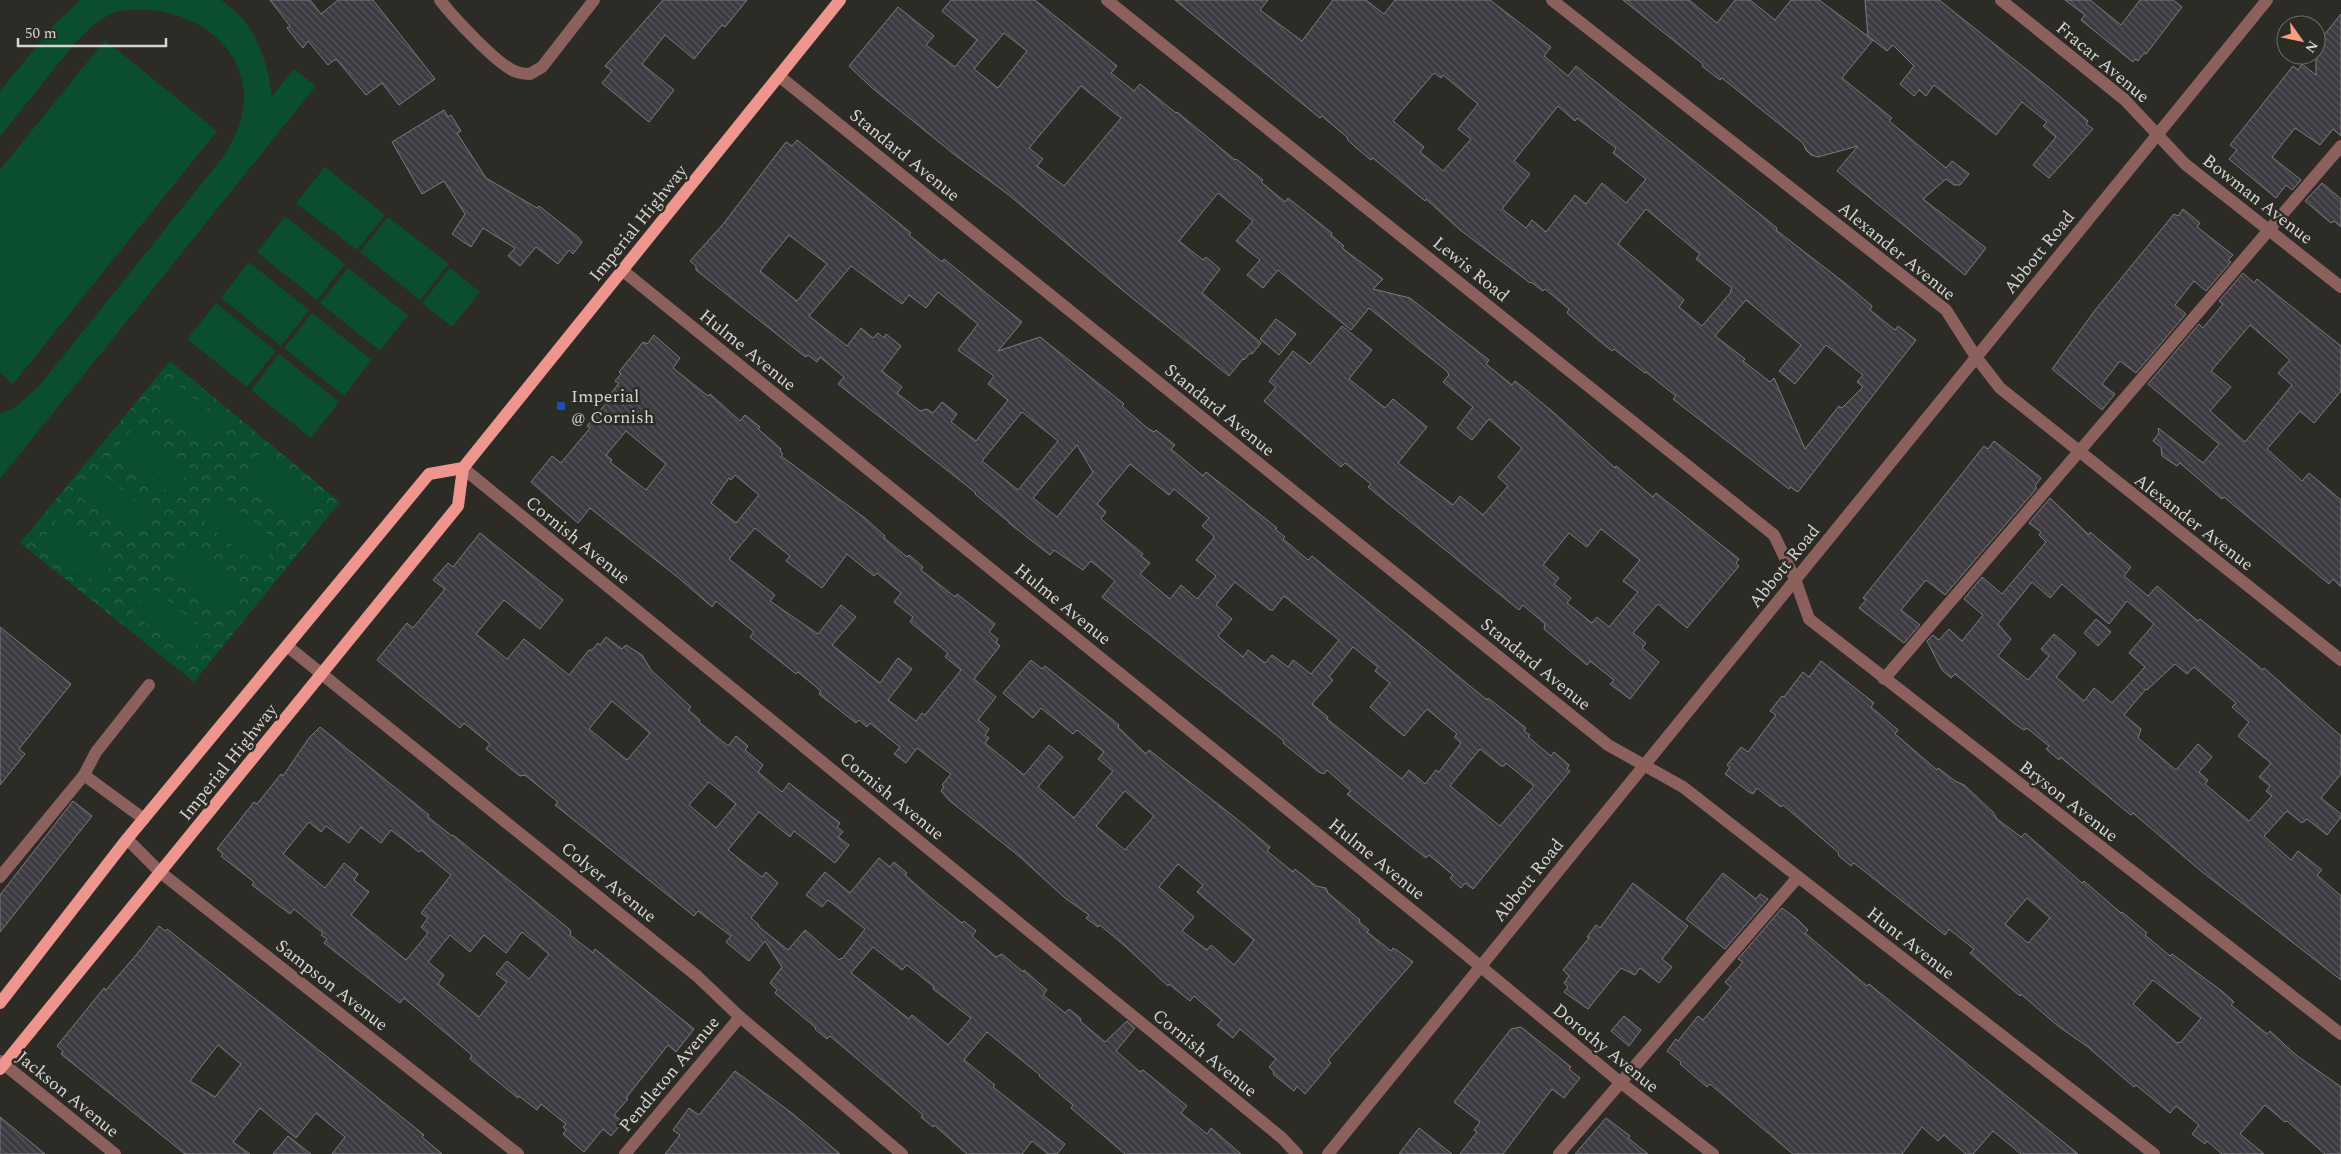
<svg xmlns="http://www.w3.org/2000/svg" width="2341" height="1154" viewBox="0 0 2341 1154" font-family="Spectral,serif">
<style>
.park{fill:url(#park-crowns)}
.pitch{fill:#0a4e2d}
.building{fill:url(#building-back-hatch);stroke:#7d7b82;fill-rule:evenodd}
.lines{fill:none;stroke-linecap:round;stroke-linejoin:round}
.minor{stroke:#8c615d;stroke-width:12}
.major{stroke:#ee968e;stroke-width:12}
.transit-dot{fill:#1a4fb4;stroke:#2c2b25;stroke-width:2}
.labels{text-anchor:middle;stroke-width:5;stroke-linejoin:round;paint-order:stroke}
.street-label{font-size:18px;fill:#d5d4d0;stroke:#2c2b25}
.poi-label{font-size:18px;fill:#d5d4d0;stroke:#2c2b25;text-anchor:start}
</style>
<defs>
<pattern id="park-crowns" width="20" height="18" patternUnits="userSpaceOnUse" patternTransform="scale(1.25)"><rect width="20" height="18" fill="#0a4e2d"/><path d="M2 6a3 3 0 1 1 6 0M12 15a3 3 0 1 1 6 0" fill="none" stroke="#2d674a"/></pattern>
<pattern id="building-back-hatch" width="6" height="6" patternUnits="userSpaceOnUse" patternTransform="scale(1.25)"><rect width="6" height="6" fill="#3d3b41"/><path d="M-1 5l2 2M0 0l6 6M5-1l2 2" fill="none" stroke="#58565b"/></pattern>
</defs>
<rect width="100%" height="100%" fill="#2c2b25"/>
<!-- park -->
<polygon class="park" points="170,361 340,502 194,682 20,543"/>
<!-- pitch -->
<g class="pitch">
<path d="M80,0h141c34,22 46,58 51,96l22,-27 22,17 -316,393v-65l17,-8 22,-20 184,-229c12,-18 21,-37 21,-60 -1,-63 -70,-97 -129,-85 -29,13 -46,39 -65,62 -17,21 -33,42 -50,62v-45l56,-68z"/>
<polygon points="105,40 217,131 13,384 0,373 0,170"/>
<polygon points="325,167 385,215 357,250 296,203"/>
<polygon points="285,216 345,264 317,300 257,252"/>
<polygon points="388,217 449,264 420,300 360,252"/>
<polygon points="249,262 309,310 281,346 221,298"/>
<polygon points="348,268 408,315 380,351 320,303"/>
<polygon points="450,268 480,292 452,327 422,303"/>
<polygon points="216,303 276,351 247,387 187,339"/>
<polygon points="312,313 372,360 344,396 284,348"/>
<polygon points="279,354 339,402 311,438 251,390"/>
<polygon points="171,379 225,424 205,449 151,404"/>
<polygon points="136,424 191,469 171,494 116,449"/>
<polygon points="261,452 315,497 295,522 241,477"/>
<polygon points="98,470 152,515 132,540 78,495"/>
<polygon points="224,498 279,543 259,567 204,522"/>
<polygon points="62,515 116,560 96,584 42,539"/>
<polygon points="187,543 242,587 222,612 167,567"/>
<polygon points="152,588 206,632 186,657 132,612"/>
</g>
<!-- building -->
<g class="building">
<polygon points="270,0 310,0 321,14 338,0 373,0 435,79 399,105 382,83 366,95 337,60 334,60 328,65 308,41 303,48 287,28 290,26"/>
<polygon points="663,0 747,0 725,27 722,25 694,59 665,35 642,64 674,90 649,122 602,83 612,71 605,66"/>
<path d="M951,0h84l82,66 -6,7 23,18 6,-7 36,29 1,-1 58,48 1,-1 27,21 -2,2 24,20 3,-4 44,35 -1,2 13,11 -2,2 41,31 -10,10 37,9 79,62 -3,4 26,21 3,-4 38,31 62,56 1,-2 37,31 3,-4 83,66 -3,4 3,3 -52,62 -29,-24 -25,29 13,10 -4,5 17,14 -29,37 -20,-15 4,-4 -24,-19 -3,4 -43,-36 1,-5 -22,-19 -4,5 -151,-123 3,-3 -26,-21 -4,4 -77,-66 12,-14 -7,-6 24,-30 17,13 32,-38 30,24 -23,29 36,29 8,-9 34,28 -29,36 55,42 7,-9 23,19 25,-29 -10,-9 24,-29 -33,-29 -17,21 -15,-12 16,-21 -30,-25 6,-7 -2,-4 -24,-19 -54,-44 -18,22 -73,-60 -15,18 -16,-13 13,-15 -24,-19 17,-20 -35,-28 -39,48 24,19 3,-3 14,12 -18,24 59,50 -9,11 -2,-1 -6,7 -1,-1 -14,17 -103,-83 -117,-98 -54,-40 -84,-68 -22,-21 49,-59 36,29 -8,9 29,22 22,-27 -35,-29zM1004,33l23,18 -29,37 -24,-19zM1081,86l40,32 -57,68 -27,-20 6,-7 -14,-11zM1601,529l39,31 -17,21 15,11 -29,35 -12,-10 -5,6 -25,-20 4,-5 -17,-14 5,-6 -16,-13 26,-32 18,14z"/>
<path d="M1175,0h93l-8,10 42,31 31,-41h33l18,14 11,-14h95l61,47 -7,9 24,20 8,-10 201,162 -1,2 70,54 26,22 -2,4 25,20 3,-4 18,14 -118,152 -8,-5 -1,2 -116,-90 3,-3 -30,-24 -1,1 -31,-24 -2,2 -16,-13 -29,-25 2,-4 -24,-20 -2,2 -12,-9 -1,1 -71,-54 -33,-30 -1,2 -52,-43 -2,2 -17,-14 -7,-7 1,-1 -26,-22 -2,2zM1434,73l7,5 2,-3 35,29 -20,25 13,10 -28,32 -23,-19 4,-5 -31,-26zM1558,106l17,15 2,-3 39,30 -3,5 33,26 -20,24 -24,-20 -16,21 -11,-9 -29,37 -14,-12 -6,8 -24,-19 28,-35 -16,-13zM1646,209l54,45 -4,5 36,29 -2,3 1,1 -29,34 -23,-19 5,-7 -66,-56zM1746,300l55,45 -22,26 16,13 31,-39 37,30 -6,7 6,5 -21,21 -3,-2 -34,43 -31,-71 -4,4 -27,-21 2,-2 -30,-23z"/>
<polygon points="1623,0 1689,0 1717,23 1735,0 1750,0 1775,20 1791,0 1819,0 1873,40 1842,78 1892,118 1889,121 1946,168 1952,161 1969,174 1960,185 1954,185 1946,179 1923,199 1986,248 1965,275 1837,171 1858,146 1818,157 1811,155 1806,150 1803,143 1722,78 1720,80 1702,66 1703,64"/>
<polygon points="1865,0 1939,0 2051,89 2088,121 2086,124 2093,129 2049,178 2033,165 2056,137 2043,126 2047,122 2022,102 1996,135 1934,85 1926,96 1919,90 1914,96 1900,84 1914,66 1893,45 1887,51 1868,36"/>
<polygon points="2065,0 2090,0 2121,25 2140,0 2173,0 2182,7 2146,54 2144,53 2138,61 2135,59 2133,62 2081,20 2085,15"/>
<polygon points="2341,14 2341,136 2333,129 2320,145 2295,128 2272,157 2301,180 2292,190 2286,185 2276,198 2229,159 2237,150 2230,145 2293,66 2298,70 2302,64 2316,75 2316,45"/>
<polygon points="444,110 448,117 451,115 461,131 457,133 486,178 537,208 539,206 578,237 582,242 573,254 569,250 558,264 536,247 520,266 508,256 515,248 483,228 471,247 452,234 465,214 444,181 422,194 392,142"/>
<path d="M797,140l114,93 -2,2 33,27 2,-3 78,63 -24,29 42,-14 84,67 -2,2 25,22 7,4 2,-2 19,15 -4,4 32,27 3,-4 37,29 34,27 -2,1 10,8 -2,2 25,21 4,-4 175,144 1,-2 38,30 -2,3 6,4 -2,2 23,19 3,-4 15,13 -2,4 3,2 -97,118 -8,-6 -4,5 -11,-10 3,-3 -24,-20 -3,3 -79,-64 4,-3 -24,-21 -3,4 -5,-2 -36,-29 1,-2 -182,-144 13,-16 -24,-20 -8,9 -29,-20 -4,5 -41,-32v-1l-34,-28 1,-1 -138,-109 6,-7 -24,-20 -3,5 -9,-7 -2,2 -3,-2 -107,-85v-4l-6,-5 34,-38 62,-81 6,4zM789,235l38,29 -30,37 -37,-30zM851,266l51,38 7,-9 17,13 12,-16 40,32 -20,26 36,26 -6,8 20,16 -32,41 -25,-19 6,-8 -15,-12 -9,11 -6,-4 -7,2 -23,-18 5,-6 -20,-16 19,-25 -15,-12 -2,4 -6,-5 -5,5 -12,-10 -14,18 -38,-30zM1022,412l36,29 -40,49 -36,-29zM1077,445l16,27 -36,45 -24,-19zM1130,464l39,31 5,-6 35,29 -7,8 12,10 -1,3 -17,21 20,16 -19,23 -16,-14 -11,14 -30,-25 10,-11 -9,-7 2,-2 -42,-35 5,-7 -9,-8zM1235,582l35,28h3l11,-14 55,44 -28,34 -18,-14 -5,7 -16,-12 -7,8 -17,-13 -5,7 -25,-21 14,-17 -16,-14zM1353,647l25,20 -3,4 15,12 -20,24 18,16 16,13 23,-27 30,25 -3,3 7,6 -22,29 -3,-2 -11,14 -16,-14 -7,9 -75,-60 1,-2 -16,-13 21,-24 -4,-3zM1480,749l21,17h3l2,-3 28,23 -34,40 -50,-40z"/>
<polygon points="2322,183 2341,199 2341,227 2334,221 2331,223 2305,201"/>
<polygon points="2183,209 2200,223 2197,227 2233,255 2228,260 2231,262 2206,291 2194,281 2175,305 2186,314 2136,373 2120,361 2102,384 2115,394 2102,410 2052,369 2096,309 2174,214 2178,216"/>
<path d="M2243,273l11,10 3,-4 84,67v45l-27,32 -14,-12 -33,38 35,32 7,-8 32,27v87l-8,-8 -4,5 -105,-87 -2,2 -42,-36 -3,3 -15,-10 -1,-9 -8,-6 6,-8 -1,-5 45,35 16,-19 -71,-60 51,-60 4,4 20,-24 -4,-3zM2250,325l40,35 -12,13 14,12 -47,57 -35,-31 21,-24 -20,-16z"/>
<polygon points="1276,319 1296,334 1279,355 1260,339"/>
<path d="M654,335l26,23 -7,10 35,28 2,-2 30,27 5,-6 15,12 -2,2 23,20 -1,2 3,3 -2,2 85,63 19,17 -1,2 23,19 2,-2 14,12 -2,3 34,27 2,-3 38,30 -6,8 9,7 -2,3 4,4 -26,33 22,18 -18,23 11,9 -4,6 4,3 -4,5 39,32 25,-30 14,12 -25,30 36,31 39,-47 -15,-12 6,-7 -27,-22 -4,4 -32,-26 -8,10 -30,-25 28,-33 11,9 3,-3 59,47 15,12 -1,2 28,27 3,-4 89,70 32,27 -3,4 26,21 2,-3 21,17 10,2 2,5 32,27 -1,2 10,8 -2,2 24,19 2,-3 5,3 15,11 -85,98 3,3 -26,31 -8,-8 -3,5 -21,-17 1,-2 -5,-5 7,-8 -36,-30 -7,9 -16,-13 5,-5 -28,-24 -4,5 -21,-17 -1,2 -43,-40 -25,-21 -2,2 -12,-9 3,-3 -24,-17 -46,-42 -69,-55 -9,-10 3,-4 -2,-2 9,-11 -34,-26 -11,15 -12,-9 6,-7 -30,-24 -3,4 -8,-7 -3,3 -37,-29 2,-3 -23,-19 -2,2 -46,-37 4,-5 -38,-31 -4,6 -32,-28 -90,-71 -12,15 -47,-41 21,-26 9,7 29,-35 -3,-2 27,-32 -2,-2 7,-9 -4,-2 6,-7 -2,-2 24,-30 4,2zM626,431l40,33 -20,26 -36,-28 2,-2 -6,-5zM735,475l24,20 -23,28 -25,-20 18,-25 2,2zM755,528l35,28 -4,5 36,27 25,-34 27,22 3,-3 24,20 -7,9 19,15 -3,5 38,31 -3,4 16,13 -36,45 -3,-2 -6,8 -28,-21 24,-31 -14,-11 -18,25 -48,-38 24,-28 -15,-12 -23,29 -48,-33 5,-6 -46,-36zM1125,791l29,25 -29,34 -29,-24zM1178,864l25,21 -6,7 57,48 -20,25 -23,-20 -4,5 -25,-19 12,-14 -35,-30z"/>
<polygon points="1994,441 2041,478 2035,486 2037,488 1945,595 1926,580 1901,610 1920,625 1904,643 1859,608 1866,600 1863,598 1984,446 1988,449"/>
<path d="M2050,498l39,37 1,-3 41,35 -7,9 24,20 9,-10 41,35 2,-2 63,51 1,-2 77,68v38l-20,24 20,16v3l-14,18 -20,-16 -5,4 -15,-12 -23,25 27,24 7,-9 24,19 -5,5 24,21v84l-140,-109 -68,-58 -2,2 -71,-58 -1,3 -13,-11 3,-3 -22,-18 -3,2 -9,-6 -60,-50 -4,4 -9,-8 -15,-29 6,-6 6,5 10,-11 13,12 21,-26 -19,-16 18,-22 20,17 44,-52 -7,-7 2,-3 -12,-9zM2032,582l18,16 12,-14 47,40 18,-23 27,23 -25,29 16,14 -33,36 -18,-15 -10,13 -28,-24 20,-24 -22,-19 -13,15 8,7 -21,24 -30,-24 13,-17 -13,-15zM2175,664l12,10 7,-7 42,36 -4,4 17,15 -11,14 33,27 -12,14 11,9 -4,5 6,5 -23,25 -44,-37 3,-4 -9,-8 13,-15 -14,-13 -22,26 -38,-32 3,-9 -17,-14 22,-26 1,1z"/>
<path d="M480,533l83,67 -23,29 -36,-29 -28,34 31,25 17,-20 45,36 20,-25h3l6,-7 2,2 6,-8 16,12 4,-4 16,10 9,15 40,37 -3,3 12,10 -1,2 29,24 8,-10 12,10 -3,4 18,15 -5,7 24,20 7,-9 51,40 -3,4 6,5 -5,5 11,8 -14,18 -41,-32 -4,6 -31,-25 -31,38 34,27 4,-5 12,11 -27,35 8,7 -1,1 30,24 17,-20 34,30 2,-2 1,1 23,-30 -37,-29 -6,7 -16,-12 19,-23 25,21 29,-35 11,9 4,-5 13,11 -2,2 25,22 32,26 2,-2 12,10 -4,5 24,21 6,-3 21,18 1,-2 23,20 -4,5 22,18 4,-4 12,10 -1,2 25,21 22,-21 8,7 -19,23 24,21 3,-2 44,36 -6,7 26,21 4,-6 30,26h-116l-54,-46 2,-3 -34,-29 1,-1 -53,-43 -23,28 31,25 -2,2 72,57 -8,10h-9l-16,-13 -10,13h-55l-33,-29 -1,2 -12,-10 2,-2 -22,-19 -71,-60 -3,3 -12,-10 1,-1 -41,-35 2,-3 -7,-7 12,-16 -17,-26 -16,20 -23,-19 5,-6 -33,-25 -4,5 -139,-111 3,-3 -33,-27 -5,1 -34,-27 4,-5 -26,-21 -4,5 -83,-68 30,-37 6,5 32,-39 -12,-9 15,-17 5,4zM612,701l38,32 -23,27 -38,-31zM709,782l27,22 -20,24 -27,-23zM873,947l29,23 5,-5 27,22 -1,2 38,29 -23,27 -36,-30 -3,4 -58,-46z"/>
<polygon points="2096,619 2111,632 2098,646 2084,633"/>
<polygon points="0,627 71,684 19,749 25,754 0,785"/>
<path d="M1821,661l53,42 -3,4 27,23 -3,4 42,36 1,-2 17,13 9,4 29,27 4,7 24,18 4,-4 57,50 2,-2 37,32 1,-1 25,21 -2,2 25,21 2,-2 51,38 11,10 -3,3 36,29 3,-3 26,24 45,32v67h-16l-38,-33 -2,1 -20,-17 -25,29 24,20h-42l-15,-13 -2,3 -13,-10 7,-9 -23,-19 -6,7 -34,-28 -2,2 -46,-40 -30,-21 -37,-32 -1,2 -50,-43 4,-4 -25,-20 -4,6 -91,-72 -3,3 -13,-11 1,-2 -56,-48 -2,2 -24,-19 -4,6 -4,-2 -24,-18 5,-7 -3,-2 14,-18 7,5 28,-37 -6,-4 12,-15 2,1 19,-25 6,5zM2027,898l23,20 -22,25 -23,-19zM2153,980l48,38 -20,24 -4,1 -44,-39z"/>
<path d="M320,727l109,88 -1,2 24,19 1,-1 116,94 2,3 -1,3 23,18 2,-4 99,80 -18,23 -8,-7 -42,53 2,1 -14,16 9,7 -12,14 -8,-7 -19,23 -21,-18 3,-4 -3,-3 3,-3 -25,-20 -4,6 -18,-14 -1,2 -48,-39 2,-4 -68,-57 -4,5 -76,-60 3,-4 -6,-4 2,-2 -29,-24 -4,5 -38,-29 2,-3 -33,-26 2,-2 -6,-5 37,-47 3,2 24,-30 2,2 26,-38zM309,822l12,10 5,-6 23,17 12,-16 20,16 10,-13 28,22 2,-2 30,25 -30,38 7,5 -7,9 7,6 -22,27 -55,-45 18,-23 -15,-12 4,-6 -14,-11 -19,25 -42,-34zM522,932l27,22 -20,25 -22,-18 -11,13 11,8 -28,35 -41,-33 6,-9 -16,-13 22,-27 20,17 14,-17 22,18z"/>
<polygon points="73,801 92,816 0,932 0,895"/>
<polygon points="1723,873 1756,899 1760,894 1768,899 1725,949 1686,919"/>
<polygon points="1633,883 1688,926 1662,959 1672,967 1659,983 1640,968 1635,975 1621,968 1588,1009 1564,992 1568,987 1564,983 1569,976 1563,970 1589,938 1587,937 1596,925 1600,928"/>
<polygon points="1782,908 1797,919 1808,930 1805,933 1867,986 1869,984 1896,1006 2078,1154 2021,1154 1993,1131 1973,1154 1966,1154 1944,1135 1938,1141 1922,1127 1902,1154 1793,1154 1710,1084 1707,1087 1680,1064 1681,1062 1667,1051 1676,1039 1678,1041 1698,1016 1703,1020 1731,987 1725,982 1743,962 1738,959"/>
<path d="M159,926l6,5 2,-2 107,85 150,121 -2,2 20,17h-110l13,-17 -29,-24 -20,25 -36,-30 -27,34 17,12h-65l-16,-13 -108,-87 2,-3 -6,-5 47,-58 2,2 31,-36zM218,1045l23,19 -26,33 -25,-16z"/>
<polygon points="1624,1016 1641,1030 1629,1046 1611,1031"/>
<polygon points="1521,1027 1571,1067 1569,1069 1580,1078 1564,1098 1552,1089 1503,1154 1460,1154 1477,1132 1474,1130 1480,1122 1454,1102 1511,1029"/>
<polygon points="735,1071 793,1114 840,1154 665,1154 680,1135 673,1130 689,1108 699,1115"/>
<polygon points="0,1117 28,1140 45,1154 0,1154"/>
<polygon points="1606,1118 1630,1136 1628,1138 1648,1154 1575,1154"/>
<polygon points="1419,1128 1452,1154 1399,1154"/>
<polygon points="288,1136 311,1154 273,1154"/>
</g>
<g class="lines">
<!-- minor -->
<g class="minor">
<path d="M440,0c13,17 56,63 74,71 5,2 10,3 16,3l12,-7 52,-67"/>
<polyline points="1107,0 1774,535 1795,579 1809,619 2341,1034"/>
<polyline points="1552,0 1946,310 1976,357 2000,388 2341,660"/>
<polyline points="2001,0 2125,100 2185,164 2341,287"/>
<polyline points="779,76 1608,745 1683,787 2154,1154"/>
<polyline points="622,270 1445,937 1620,1082 1713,1154"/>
<polyline points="463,468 1282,1138 1297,1154"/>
<polyline points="287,646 697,976 740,1017 902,1154"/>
<polyline points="1884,679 2341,146"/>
<polyline points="84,775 144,819"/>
<polyline points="127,839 160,872 518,1154"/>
<polyline points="0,877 84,775 96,752 149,685"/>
<polyline points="0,1061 115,1154"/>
<polyline points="625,1154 740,1017"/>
<polyline points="1328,1154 2267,0"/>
<polyline points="1559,1154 1798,877"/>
</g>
<!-- major -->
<g class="major">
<polyline points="0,1003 127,839 429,474 463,468"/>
<polyline points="0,1069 458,506 463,468 840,0"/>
</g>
</g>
<!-- markers -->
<rect class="transit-dot" x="556" y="401" width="10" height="10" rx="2.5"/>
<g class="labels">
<!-- street labels -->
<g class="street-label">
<text transform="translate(2103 62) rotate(40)" y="6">Fracar Avenue</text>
<text transform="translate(905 155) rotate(39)" y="6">Standard Avenue</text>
<text transform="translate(2258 199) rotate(38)" y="6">Bowman Avenue</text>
<text transform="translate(638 223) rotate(-51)" y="6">Imperial Highway</text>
<text transform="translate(1897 251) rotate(39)" y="6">Alexander Avenue</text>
<text transform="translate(2039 252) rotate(-51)" y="6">Abbott Road</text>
<text transform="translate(1471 269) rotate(39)" y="6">Lewis Road</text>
<text transform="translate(748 350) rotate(39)" y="6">Hulme Avenue</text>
<text transform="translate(1220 410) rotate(39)" y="6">Standard Avenue</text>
<text transform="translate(2194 522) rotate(38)" y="6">Alexander Avenue</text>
<text transform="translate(578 540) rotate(39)" y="6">Cornish Avenue</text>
<text transform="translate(1784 566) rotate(-51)" y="6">Abbott Road</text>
<text transform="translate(1063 604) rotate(39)" y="6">Hulme Avenue</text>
<text transform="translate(1536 664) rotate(39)" y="6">Standard Avenue</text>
<text transform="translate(228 762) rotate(-51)" y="6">Imperial Highway</text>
<text transform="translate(892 796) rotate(39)" y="6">Cornish Avenue</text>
<text transform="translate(2069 801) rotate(38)" y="6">Bryson Avenue</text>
<text transform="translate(1377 859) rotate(39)" y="6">Hulme Avenue</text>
<text transform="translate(1528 880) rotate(-51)" y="6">Abbott Road</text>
<text transform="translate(609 882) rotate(39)" y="6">Colyer Avenue</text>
<text transform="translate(1911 943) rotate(38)" y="6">Hunt Avenue</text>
<text transform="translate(332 985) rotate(38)" y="6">Sampson Avenue</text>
<text transform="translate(1606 1048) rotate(39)" y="6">Dorothy Avenue</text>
<text transform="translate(1205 1053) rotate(39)" y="6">Cornish Avenue</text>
<text transform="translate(669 1074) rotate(-50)" y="6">Pendleton Avenue</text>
<text transform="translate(68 1094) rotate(39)" y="6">Jackson Avenue</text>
</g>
<!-- poi labels -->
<g class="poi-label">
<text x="571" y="402">Imperial<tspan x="571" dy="21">@ Cornish</tspan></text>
</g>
</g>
<!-- north arrow -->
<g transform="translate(2301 40) rotate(123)"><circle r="24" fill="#2c2b25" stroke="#706f69"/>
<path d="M0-4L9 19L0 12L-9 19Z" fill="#f2a080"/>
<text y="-8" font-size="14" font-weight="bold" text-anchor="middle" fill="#d5d4d0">N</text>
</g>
<!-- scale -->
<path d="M18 38v8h148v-8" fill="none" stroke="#d5d4d0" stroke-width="2.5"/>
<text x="25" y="38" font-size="15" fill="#d5d4d0" stroke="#2c2b25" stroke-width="4" paint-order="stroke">50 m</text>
</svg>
